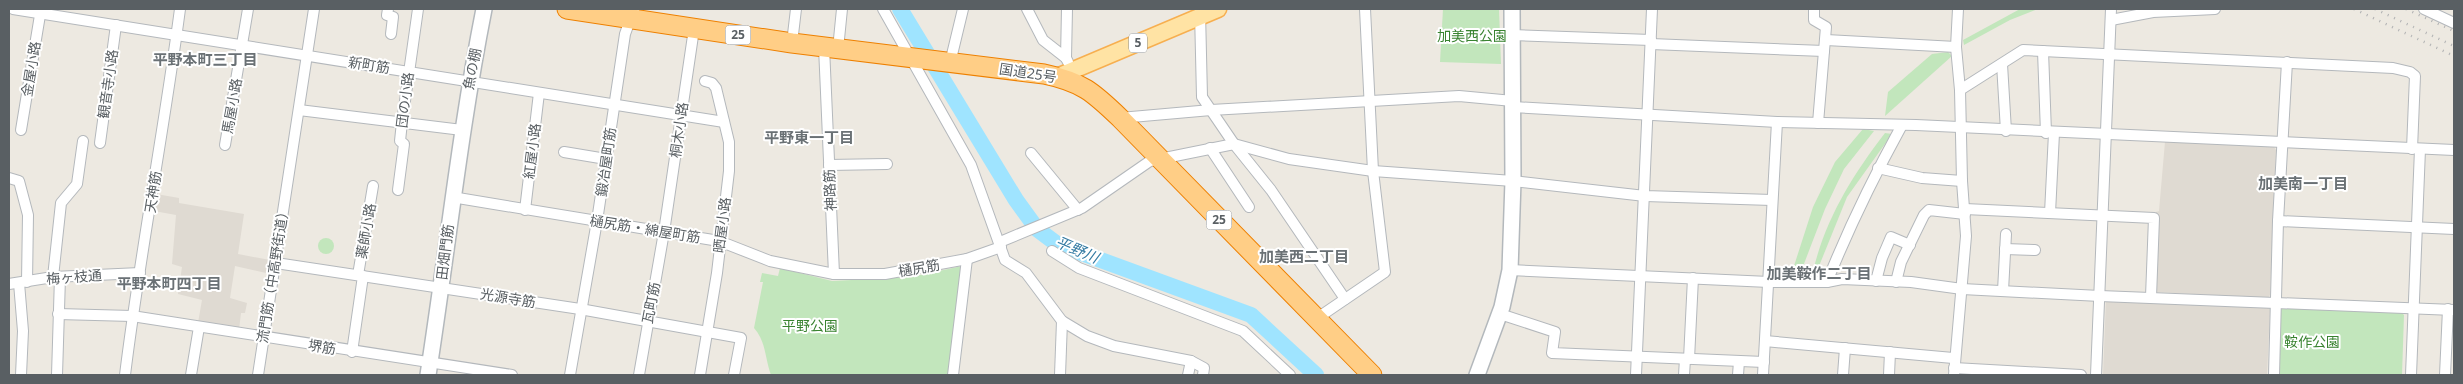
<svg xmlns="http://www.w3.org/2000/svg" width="2463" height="384" viewBox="0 0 2463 384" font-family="'Noto Sans','Noto Sans JP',sans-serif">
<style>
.education{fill:#dfdad2}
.green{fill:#c2e6bc}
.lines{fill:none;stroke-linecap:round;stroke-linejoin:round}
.river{stroke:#9fe4ff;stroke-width:16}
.street-casing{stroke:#b4b8bc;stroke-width:12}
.secondary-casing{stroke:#b3b8bc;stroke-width:18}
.primary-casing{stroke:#f7af50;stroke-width:19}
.highway-casing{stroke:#ee8000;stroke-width:21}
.street{stroke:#fff;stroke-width:10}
.secondary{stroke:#fff;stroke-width:15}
.primary{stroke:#ffe3a4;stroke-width:16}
.highway{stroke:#ffce86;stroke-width:19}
.rail{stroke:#b1b2b3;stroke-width:2.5;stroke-dasharray:1 6;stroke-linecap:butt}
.labels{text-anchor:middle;stroke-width:4;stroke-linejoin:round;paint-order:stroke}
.shield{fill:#fff;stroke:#8b8f92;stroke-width:1}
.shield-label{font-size:12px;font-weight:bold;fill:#595f63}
.park-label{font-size:14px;fill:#398330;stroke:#fff}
.street-label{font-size:14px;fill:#595f63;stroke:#fff}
.neighbourhood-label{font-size:15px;font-weight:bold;fill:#6a7175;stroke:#fff}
.water-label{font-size:15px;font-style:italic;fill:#347ba3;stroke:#fff}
</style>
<rect width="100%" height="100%" fill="#ede9e1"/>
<!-- education -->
<g class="education">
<polygon points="2165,142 2274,147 2276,150 2270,295 2268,298 2156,292 2153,289 2156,212 2159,211"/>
<polygon points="156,194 179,198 179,203 244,214 238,254 270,260 266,273 235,266 230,298 247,303 245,313 241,313 239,330 198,323 202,300 178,294 182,267 172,264 176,215 154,211"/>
<polygon points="2106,298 2266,305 2270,309 2267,375 2103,375"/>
</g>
<!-- green -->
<g class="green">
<polygon points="1443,9 1499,9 1501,64 1440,62"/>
<polygon points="2020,9 2038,9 2010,20 1964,45 1963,40"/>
<polygon points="1948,52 1952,56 1885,116 1888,92 1932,54"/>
<polygon points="1863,129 1874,131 1844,169 1825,209 1802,269 1793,269 1813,207 1835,162"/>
<path d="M1885,133l7,1 -45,63 -30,74h-4c13,-53 39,-95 72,-138z"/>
<circle cx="326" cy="246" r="8"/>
<path d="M962,266l-13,109h-178c-6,-16 -5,-34 -17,-47l9,-46h-3l2,-9 16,3 2,-8 52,13 79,-4z"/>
<polygon points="2282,307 2401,312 2404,315 2402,375 2277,375 2280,310"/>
</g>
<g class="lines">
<!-- river -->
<polyline class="river" points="900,9 1016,200 1037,229 1057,244 1251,315 1316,375"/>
<defs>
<g id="street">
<polyline points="13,9 724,122"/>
<polyline points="388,9 387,15 393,17 391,34"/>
<polyline points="883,9 971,165 1005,260 1026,273 1062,321 1087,336 1114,346 1191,361 1204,368 1203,375"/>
<polyline points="1027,9 1043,40 1066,58"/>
<polyline points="1067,9 1066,58 1068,62"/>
<polyline points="1814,9 1814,20 1826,27 1818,123"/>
<polyline points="2424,9 2454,23"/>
<polyline points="1200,12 1202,97 1234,144 1271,190 1345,299"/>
<polyline points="2111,20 2153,12 2215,9"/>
<polyline points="1512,35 1651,40"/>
<polyline points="1826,40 1956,47"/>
<polyline points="792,43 796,9"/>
<polyline points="1651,44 1824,51"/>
<polyline points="824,47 834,274"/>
<polyline points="838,49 842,9"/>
<polyline points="2043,51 2046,133"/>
<polyline points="950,63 963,9"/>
<polyline points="2002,64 2006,131"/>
<polyline points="1960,90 2023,50 2393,68 2410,72 2415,76 2412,149"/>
<polyline points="1513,107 1777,122 1916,125 2454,150"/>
<polyline points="299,110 462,130"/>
<polyline points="1120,118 1211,110 1459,96 1513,101"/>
<polyline points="21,130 41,9"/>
<polyline points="100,143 116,25"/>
<polyline points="225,145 248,9"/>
<polyline points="1210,148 1249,207"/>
<polyline points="564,152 606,159"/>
<polyline points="1031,153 1078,210"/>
<polyline points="829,165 887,164"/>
<polyline points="1878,168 1922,178 1962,181"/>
<polyline points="9,178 19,181 28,215 27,282"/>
<polyline points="398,190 404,144 400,141 402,122 418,9"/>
<polyline points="452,197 719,241 770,261 834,274 885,274 967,259 1001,247"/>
<polyline points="1965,209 2154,218 2151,297"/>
<polyline points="525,210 539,93"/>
<polyline points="2050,213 2054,133"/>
<polyline points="2278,221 2454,229"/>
<polyline points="1000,242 1082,208 1150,161 1234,144 1289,159 1373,171 1513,181 1645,196 1772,200"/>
<polyline points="2005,249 2035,250"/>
<polyline points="1052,251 1079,268 1243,331 1290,375"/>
<polyline points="276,263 580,309 741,338 734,375"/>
<polyline points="1510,270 1769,282 1827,282 1842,279 1911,282 1962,289 2100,296 2454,310"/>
<polyline points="358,275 373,186"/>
<polyline points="53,277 61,203 77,184 83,141"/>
<polyline points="1876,281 1882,258 1891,237 1910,245"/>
<path d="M1827,282c22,-55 47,-106 75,-157"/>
<polyline points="1896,282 1901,262 1924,215 1929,210 1965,214"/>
<polyline points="19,283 23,331 21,375"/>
<polyline points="9,284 53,277 140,273"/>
<polyline points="2003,291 2006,234"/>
<polyline points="58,314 132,316 512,375"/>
<polyline points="1500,314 1555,332 1552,353 1764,362"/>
<polyline points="1316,319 1385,272 1373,171 1365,9"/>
<polyline points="1765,341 1953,358"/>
<polyline points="352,352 363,276"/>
<polyline points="1689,359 1693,278"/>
<polyline points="1954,368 2081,375"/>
<polyline points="57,375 60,277"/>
<path d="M125,375c15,-122 39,-244 55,-366"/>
<polyline points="191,375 199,327"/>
<polyline points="258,375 314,9"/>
<polyline points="570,375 597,221 625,34 634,9"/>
<polyline points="639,375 664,232 694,29"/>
<polyline points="700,375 717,273 729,171 729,142 716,88 712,83 705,81"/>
<polyline points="953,375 967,259"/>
<polyline points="1060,375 1062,321"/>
<polyline points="1188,375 1191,361"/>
<polyline points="1636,375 1652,9"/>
<polyline points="1684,375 1685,359"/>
<polyline points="1738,375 1739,361"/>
<polyline points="1763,375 1777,122"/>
<polyline points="1843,375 1845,348"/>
<polyline points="1889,375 1890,352"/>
<polyline points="1954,375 1966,236 1962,181 1960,90 1956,47 1958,9"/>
<polyline points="2096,375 2111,9"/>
<polyline points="2274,375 2278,221 2287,62"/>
<polyline points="2411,375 2420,149"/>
<polyline points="2445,375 2448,309"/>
</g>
<g id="secondary">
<path d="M428,375c19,-122 32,-245 56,-366"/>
<polyline points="1477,375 1502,307 1510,270 1513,181 1512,9"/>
</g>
<polyline id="primary" points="1057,77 1218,9"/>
<path id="highway" d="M567,9l225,34 252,31c38,8 49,18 76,44l252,257"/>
</defs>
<!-- street casing -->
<use href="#street" class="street-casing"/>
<!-- secondary casing -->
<use href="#secondary" class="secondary-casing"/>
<!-- primary casing -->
<use href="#primary" class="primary-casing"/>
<!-- highway casing -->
<use href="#highway" class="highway-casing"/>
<!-- street -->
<use href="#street" class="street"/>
<!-- secondary -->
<use href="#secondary" class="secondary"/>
<!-- primary -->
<use href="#primary" class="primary"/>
<!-- highway -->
<use href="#highway" class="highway"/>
<!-- rail -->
<g class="rail">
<polyline points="2354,9 2454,56"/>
<polyline points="2375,9 2454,46"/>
<polyline points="2406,9 2454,31"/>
</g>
</g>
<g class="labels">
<!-- shield labels -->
<g class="shield">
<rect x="725.5" y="25.5" width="25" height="19" rx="4"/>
<rect x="1129" y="33.5" width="18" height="19" rx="4"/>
<rect x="1206.5" y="210.5" width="25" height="19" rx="4"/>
</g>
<g class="shield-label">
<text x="738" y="39">25</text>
<text x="1138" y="47">5</text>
<text x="1219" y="224">25</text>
</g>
<!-- park labels -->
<g class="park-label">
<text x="1472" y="41">加美西公園</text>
<text x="810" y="331">平野公園</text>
<text x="2312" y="347">鞍作公園</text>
</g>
<!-- street labels -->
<g class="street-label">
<text transform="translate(369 65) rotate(9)" y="5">新町筋</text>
<text transform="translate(31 69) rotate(-81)" y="5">金屋小路</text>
<text transform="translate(472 69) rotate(-79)" y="5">魚の棚</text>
<text transform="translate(1028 73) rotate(9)" y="5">国道25号</text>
<text transform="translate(108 84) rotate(-82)" y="5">観音寺小路</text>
<text transform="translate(405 100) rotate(-83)" y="5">団の小路</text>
<text transform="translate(232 106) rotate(-80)" y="5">馬屋小路</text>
<text transform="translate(679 130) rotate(-82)" y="5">桐木小路</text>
<text transform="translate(532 151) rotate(-83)" y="5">紅屋小路</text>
<text transform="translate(606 162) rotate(-82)" y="5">鍛冶屋町筋</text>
<text transform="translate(830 190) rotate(-93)" y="5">神路筋</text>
<text transform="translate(153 192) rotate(-81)" y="5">天神筋</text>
<text transform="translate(722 225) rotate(-83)" y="5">晒屋小路</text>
<text transform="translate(645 229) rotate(9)" y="5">樋尻筋・綿屋町筋</text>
<text transform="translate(366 231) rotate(-80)" y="5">薬師小路</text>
<text transform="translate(445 252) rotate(-83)" y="5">田畑門筋</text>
<text transform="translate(919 268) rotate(-10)" y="5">樋尻筋</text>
<text transform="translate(273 274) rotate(-81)" y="5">流門筋（中高野街道）</text>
<text transform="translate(74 277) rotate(-4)" y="5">梅ヶ枝通</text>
<text transform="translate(508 298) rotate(9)" y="5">光源寺筋</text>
<text transform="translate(651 303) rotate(-79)" y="5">瓦町筋</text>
<text transform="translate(322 347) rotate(9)" y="5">堺筋</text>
</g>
<!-- neighbourhood labels -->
<g class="neighbourhood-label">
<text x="205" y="65">平野本町三丁目</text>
<text x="809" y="143">平野東一丁目</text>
<text x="2303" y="189">加美南一丁目</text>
<text x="1304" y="262">加美西二丁目</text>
<text x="1819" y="279">加美鞍作二丁目</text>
<text x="169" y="289">平野本町四丁目</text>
</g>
<!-- water labels -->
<g class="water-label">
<text transform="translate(1077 250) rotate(23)" y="5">平野川</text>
</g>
</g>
<!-- border -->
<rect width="2463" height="384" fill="none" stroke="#595f63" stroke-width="20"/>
</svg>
